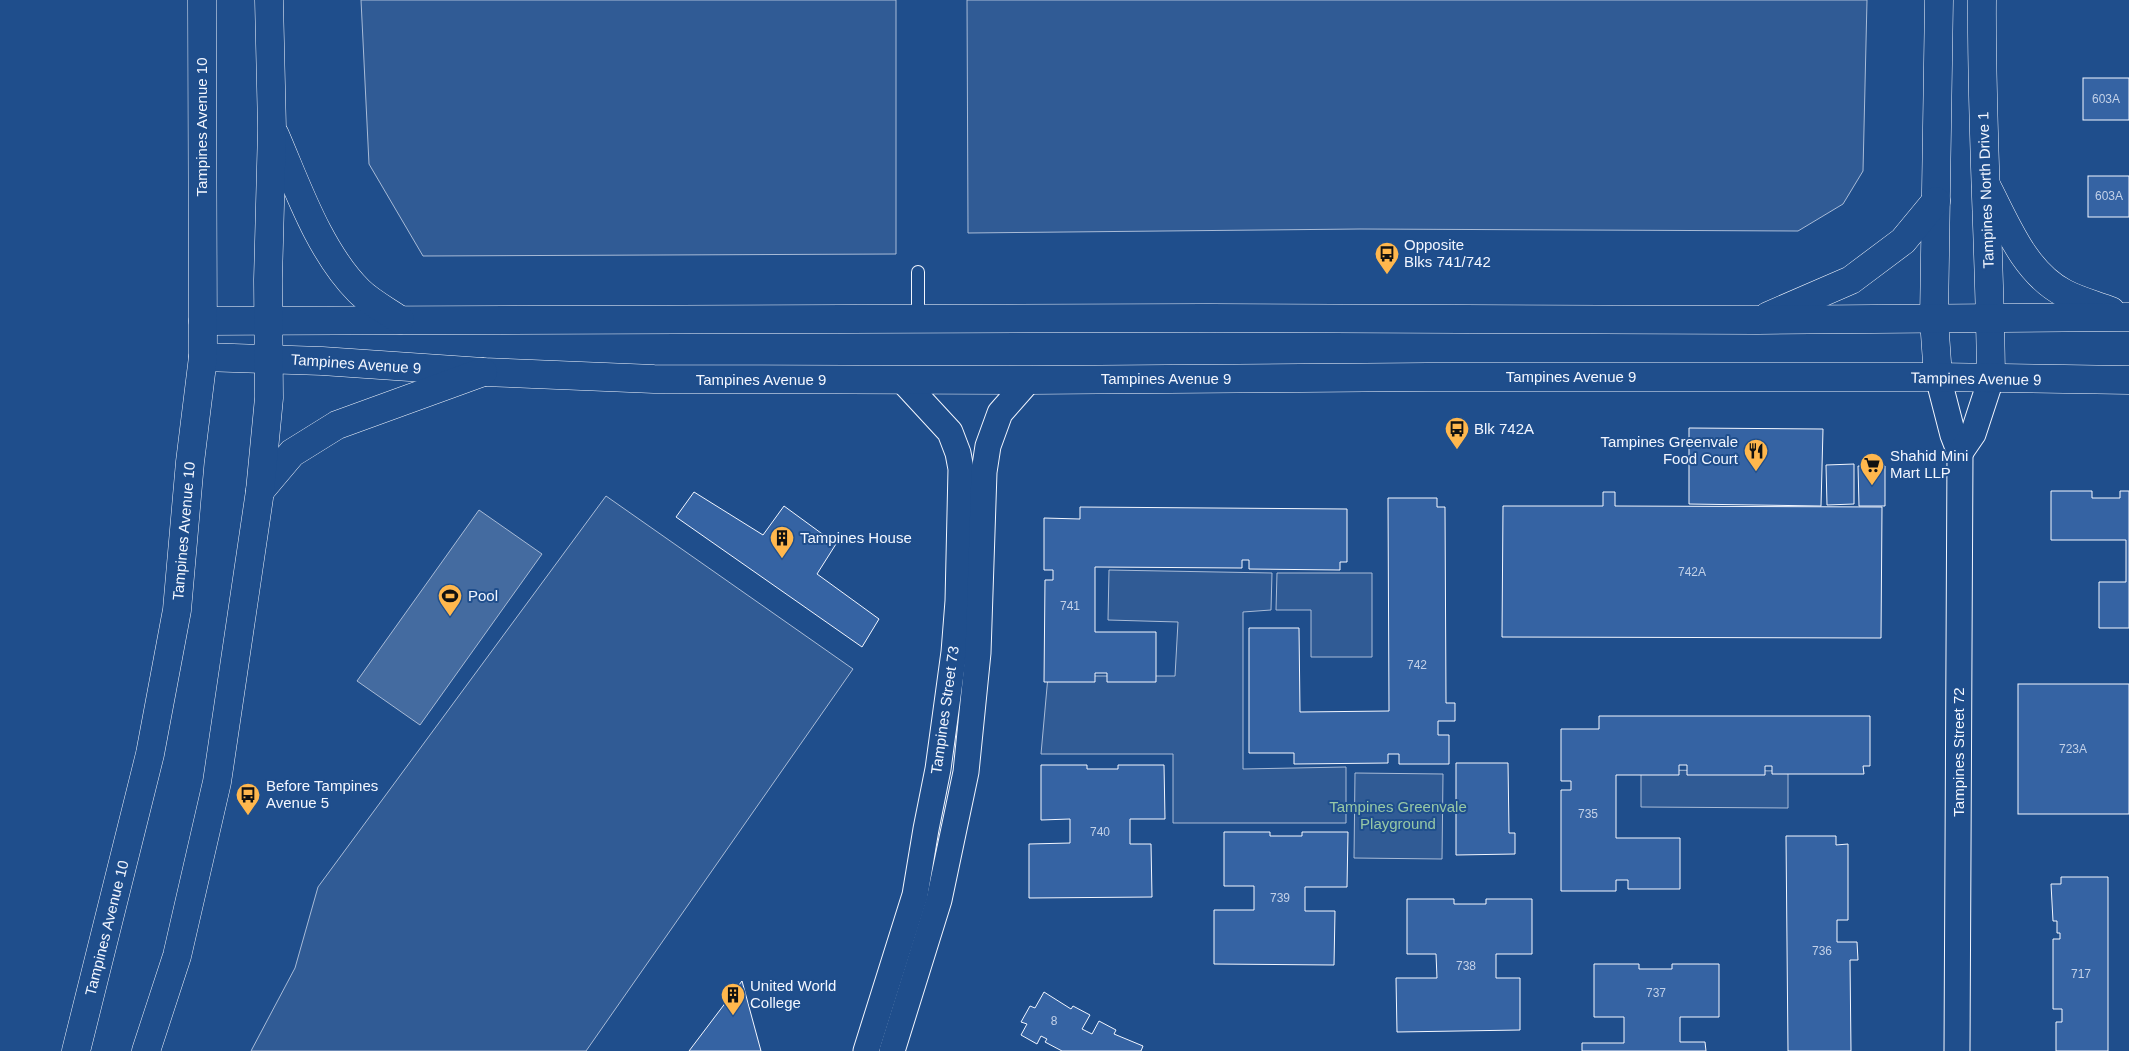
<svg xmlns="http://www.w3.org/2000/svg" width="2129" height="1051" viewBox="0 0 2129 1051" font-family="Arial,sans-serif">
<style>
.built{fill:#305b95;stroke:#a8bbd7}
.water{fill:#446ba0;stroke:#a8bbd7}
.building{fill:#3563a3;stroke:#f2f6ff}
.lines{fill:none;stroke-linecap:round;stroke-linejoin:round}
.service-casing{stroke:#f2f6ff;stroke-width:14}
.minor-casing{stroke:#f2f6ff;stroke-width:27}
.tertiary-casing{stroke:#f2f6ff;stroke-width:29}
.secondary-casing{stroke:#f2f6ff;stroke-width:29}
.primary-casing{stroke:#f2f6ff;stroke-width:29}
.service{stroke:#1f4e8c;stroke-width:12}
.minor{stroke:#1f4e8c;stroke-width:25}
.tertiary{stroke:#1f4e8c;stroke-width:28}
.secondary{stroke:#1f4e8c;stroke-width:28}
.primary{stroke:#1f4e8c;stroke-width:28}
.labels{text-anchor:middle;stroke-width:4;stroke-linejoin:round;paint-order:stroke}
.number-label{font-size:12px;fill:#c3d1e8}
.street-label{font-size:15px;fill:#f2f6ff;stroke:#1f4e8c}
.poi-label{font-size:15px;fill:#f2f6ff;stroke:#1f4e8c;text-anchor:start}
.park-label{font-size:15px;fill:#97c8a6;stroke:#1f4e8c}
</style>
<rect width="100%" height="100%" fill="#1f4e8c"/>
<!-- built -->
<g class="built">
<polygon points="361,0 896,0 896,254 423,256 369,164"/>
<polygon points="967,0 1867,0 1863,171 1843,204 1798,231 1360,229 968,233"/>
<polygon points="606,496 853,669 586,1051 251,1051 295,968 318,887"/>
<polygon points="1109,570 1272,573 1271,610 1243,612 1243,769 1346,767 1346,823 1173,823 1173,754 1041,754 1048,676 1175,676 1178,622 1108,620"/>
<polygon points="1277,573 1372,573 1372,657 1311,657 1311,610 1276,610"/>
<polygon points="1641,770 1788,771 1788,808 1641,807"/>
<polygon points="1355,773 1443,774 1442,859 1354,858"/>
</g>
<!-- water -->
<polygon class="water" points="479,510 542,554 420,725 357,681"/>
<!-- building -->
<g class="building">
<rect x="2083" y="78" width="46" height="42"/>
<rect x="2088" y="176" width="41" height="41"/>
<polygon points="1689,428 1823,429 1821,506 1689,504"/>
<polygon points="1854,464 1854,504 1827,505 1826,465"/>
<polygon points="1858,466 1885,466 1885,506 1859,506"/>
<polygon points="2051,491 2092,491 2092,498 2120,498 2120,491 2129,491 2129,628 2099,628 2099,582 2126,582 2126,540 2051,540"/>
<polygon points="694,492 763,535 784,506 836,544 817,574 879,619 862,647 676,517"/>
<polygon points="1603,492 1615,492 1615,506 1882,507 1881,638 1502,637 1503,506 1603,506"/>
<polygon points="1388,498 1437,498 1437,507 1445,507 1446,703 1455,703 1455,721 1438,721 1438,735 1449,735 1449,764 1399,764 1399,754 1388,754 1388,763 1294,764 1294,753 1249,753 1249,628 1299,628 1300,712 1389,711"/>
<polygon points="1080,507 1347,509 1347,562 1340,562 1340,570 1249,569 1249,560 1242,560 1242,568 1095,567 1095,632 1156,632 1156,682 1107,682 1107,673 1095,673 1095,682 1044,682 1045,580 1053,580 1053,570 1044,570 1044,518 1080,519"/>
<rect x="2018" y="684" width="111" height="130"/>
<polygon points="1599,716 1870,716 1870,766 1863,766 1864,774 1772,774 1772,766 1765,766 1765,775 1687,775 1687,765 1679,765 1679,775 1616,775 1616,838 1680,838 1680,889 1628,889 1628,880 1616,880 1616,891 1561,891 1561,790 1571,790 1571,781 1561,781 1561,729 1599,729"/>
<polygon points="1456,763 1508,763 1509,833 1515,833 1515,854 1456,855"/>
<polygon points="1041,765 1087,765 1087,769 1118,769 1118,765 1164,765 1165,819 1130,819 1130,844 1151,844 1152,897 1029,898 1029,844 1070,843 1070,819 1041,820"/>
<polygon points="1224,832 1270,832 1270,836 1302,836 1302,832 1348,832 1347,887 1305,887 1305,911 1335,911 1334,965 1214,964 1214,910 1254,910 1254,886 1224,886"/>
<polygon points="1786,836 1836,836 1836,845 1848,844 1848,920 1837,920 1837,942 1857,942 1858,960 1850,960 1851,1051 1788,1051"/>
<polygon points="2061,877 2108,877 2108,1051 2056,1051 2056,1022 2062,1022 2062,1009 2053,1009 2053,939 2060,939 2060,933 2057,933 2057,921 2053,921 2051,884 2061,884"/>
<polygon points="1407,899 1454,899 1454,904 1486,904 1486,899 1532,899 1532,954 1496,954 1496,978 1520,978 1520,1030 1397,1032 1396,978 1437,978 1436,954 1407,954"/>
<polygon points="1594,964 1639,964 1639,969 1672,969 1672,964 1719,964 1719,1017 1680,1017 1680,1042 1705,1042 1706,1051 1582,1051 1582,1043 1624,1043 1624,1017 1594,1017"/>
<polygon points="742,981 761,1051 689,1051"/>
<polygon points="1044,992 1071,1009 1073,1006 1090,1015 1082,1029 1092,1034 1099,1021 1116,1030 1114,1034 1143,1046 1141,1051 1062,1051 1045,1042 1047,1039 1041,1036 1037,1044 1021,1035 1027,1024 1021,1022 1030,1006 1035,1008"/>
</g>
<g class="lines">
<defs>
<polyline id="service" points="918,272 918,319"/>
<g id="minor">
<polyline points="1938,377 1953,435 1960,453 1957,1051"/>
<polyline points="1960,453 1973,434 1991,379"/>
<polyline points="866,1051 915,895 926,829 938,769 954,652 958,601 961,469 958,453 950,432 902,380"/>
<polyline points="892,1051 939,900 966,772 978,653 984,472 988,446 1000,413 1029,380"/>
</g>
<g id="tertiary">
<path d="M1982,0c-1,126 8,253 9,379"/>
<polyline points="1938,377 1934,319 1939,0"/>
</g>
<g id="secondary">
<path d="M1986,185c20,38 38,87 78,108 15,8 32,12 47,18"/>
<polyline points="1768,316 1851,280 1903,241 1936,201"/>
<polyline points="203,321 1209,318 1758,320 2129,317"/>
<polyline points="203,357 322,361 483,372 654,379 1029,380 1428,377 1938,377 2129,380"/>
</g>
<g id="primary">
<path d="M275,135c22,51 44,116 84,156 11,11 28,20 41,29"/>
<polyline points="260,491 292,453 337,425 483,372"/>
<polyline points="76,1051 150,754 177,610 190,462 203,357 202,0"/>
<polyline points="146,1051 177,956 217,782 260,491 269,398 268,280 272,129 269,0"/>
</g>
</defs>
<!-- service casing -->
<use href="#service" class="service-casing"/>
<!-- minor casing -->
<use href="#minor" class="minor-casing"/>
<!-- tertiary casing -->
<use href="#tertiary" class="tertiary-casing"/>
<!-- secondary casing -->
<use href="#secondary" class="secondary-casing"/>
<!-- primary casing -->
<use href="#primary" class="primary-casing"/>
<!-- service -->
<use href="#service" class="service"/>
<!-- minor -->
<use href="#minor" class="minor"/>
<!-- tertiary -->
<use href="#tertiary" class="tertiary"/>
<!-- secondary -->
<use href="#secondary" class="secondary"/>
<!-- primary -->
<use href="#primary" class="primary"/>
</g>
<!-- icons -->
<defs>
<symbol id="bus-pin" viewBox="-11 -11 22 30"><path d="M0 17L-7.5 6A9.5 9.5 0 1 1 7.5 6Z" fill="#ffb74d" stroke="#1f4e8c"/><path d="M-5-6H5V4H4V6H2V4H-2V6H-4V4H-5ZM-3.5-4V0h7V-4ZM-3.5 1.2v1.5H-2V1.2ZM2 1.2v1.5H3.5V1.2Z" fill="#111"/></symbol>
<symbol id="restaurant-pin" viewBox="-11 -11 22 30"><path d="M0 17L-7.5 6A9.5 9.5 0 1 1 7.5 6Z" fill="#ffb74d" stroke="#1f4e8c"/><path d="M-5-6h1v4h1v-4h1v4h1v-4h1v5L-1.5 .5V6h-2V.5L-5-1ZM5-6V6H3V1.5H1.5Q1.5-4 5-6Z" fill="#111"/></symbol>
<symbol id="supermarket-pin" viewBox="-11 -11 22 30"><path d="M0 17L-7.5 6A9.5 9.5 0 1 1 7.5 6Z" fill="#ffb74d" stroke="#1f4e8c"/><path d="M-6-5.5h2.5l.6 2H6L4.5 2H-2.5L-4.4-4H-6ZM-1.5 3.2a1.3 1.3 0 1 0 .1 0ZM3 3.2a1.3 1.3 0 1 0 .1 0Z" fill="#111"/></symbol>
<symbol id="building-pin" viewBox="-11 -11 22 30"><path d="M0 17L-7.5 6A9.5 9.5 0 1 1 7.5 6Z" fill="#ffb74d" stroke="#1f4e8c"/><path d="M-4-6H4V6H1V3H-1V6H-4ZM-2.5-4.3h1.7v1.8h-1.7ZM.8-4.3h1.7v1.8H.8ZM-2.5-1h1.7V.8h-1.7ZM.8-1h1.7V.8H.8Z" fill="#111"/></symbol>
<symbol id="stadium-pin" viewBox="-11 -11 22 30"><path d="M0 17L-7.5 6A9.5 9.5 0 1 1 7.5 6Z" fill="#ffb74d" stroke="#1f4e8c"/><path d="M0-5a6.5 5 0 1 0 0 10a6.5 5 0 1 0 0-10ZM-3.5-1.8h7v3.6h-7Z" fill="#111"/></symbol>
</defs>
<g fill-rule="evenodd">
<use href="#bus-pin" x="1373" y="240" width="28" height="38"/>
<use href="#bus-pin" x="1443" y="415" width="28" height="38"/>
<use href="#restaurant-pin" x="1742" y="437" width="28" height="38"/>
<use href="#supermarket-pin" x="1858" y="451" width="28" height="38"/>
<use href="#building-pin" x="768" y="524" width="28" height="38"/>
<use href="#stadium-pin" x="436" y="582" width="28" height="38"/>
<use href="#bus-pin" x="234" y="781" width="28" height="38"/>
<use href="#building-pin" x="719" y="981" width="28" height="38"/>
</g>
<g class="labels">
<!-- number labels -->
<g class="number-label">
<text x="2106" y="103">603A</text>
<text x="2109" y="200">603A</text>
<text x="1692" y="576">742A</text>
<text x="1070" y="610">741</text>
<text x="1417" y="669">742</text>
<text x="2073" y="753">723A</text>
<text x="1588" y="818">735</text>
<text x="1100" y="836">740</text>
<text x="1280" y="902">739</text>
<text x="1822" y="955">736</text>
<text x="1466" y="970">738</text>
<text x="2081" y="978">717</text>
<text x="1656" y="997">737</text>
<text x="1054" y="1025">8</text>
</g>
<!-- street labels -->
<g class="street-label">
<text transform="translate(202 127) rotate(-90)" y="5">Tampines Avenue 10</text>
<text transform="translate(1986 190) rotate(-92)" y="5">Tampines North Drive 1</text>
<text transform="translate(356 364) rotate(4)" y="5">Tampines Avenue 9</text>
<text x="1571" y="382">Tampines Avenue 9</text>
<text x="1166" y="384">Tampines Avenue 9</text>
<text transform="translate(1976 379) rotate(1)" y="5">Tampines Avenue 9</text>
<text x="761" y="385">Tampines Avenue 9</text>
<text transform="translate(184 531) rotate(-85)" y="5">Tampines Avenue 10</text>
<text transform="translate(945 710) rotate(-82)" y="5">Tampines Street 73</text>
<text transform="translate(1959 752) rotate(-90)" y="5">Tampines Street 72</text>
<text transform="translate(107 928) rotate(-76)" y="5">Tampines Avenue 10</text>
</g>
<!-- poi labels -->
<g class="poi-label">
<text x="1404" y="250">Opposite<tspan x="1404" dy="17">Blks 741/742</tspan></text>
<text x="1474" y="434">Blk 742A</text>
<text x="1738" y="447" text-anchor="end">Tampines Greenvale<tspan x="1738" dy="17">Food Court</tspan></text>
<text x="1890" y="461">Shahid Mini<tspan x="1890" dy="17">Mart LLP</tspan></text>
<text x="800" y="543">Tampines House</text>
<text x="468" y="601">Pool</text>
<text x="266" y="791">Before Tampines<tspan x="266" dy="17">Avenue 5</tspan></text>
<text x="750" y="991">United World<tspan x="750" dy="17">College</tspan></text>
</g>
<!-- park labels -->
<g class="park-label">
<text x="1398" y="812">Tampines Greenvale<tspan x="1398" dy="17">Playground</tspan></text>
</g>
</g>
</svg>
